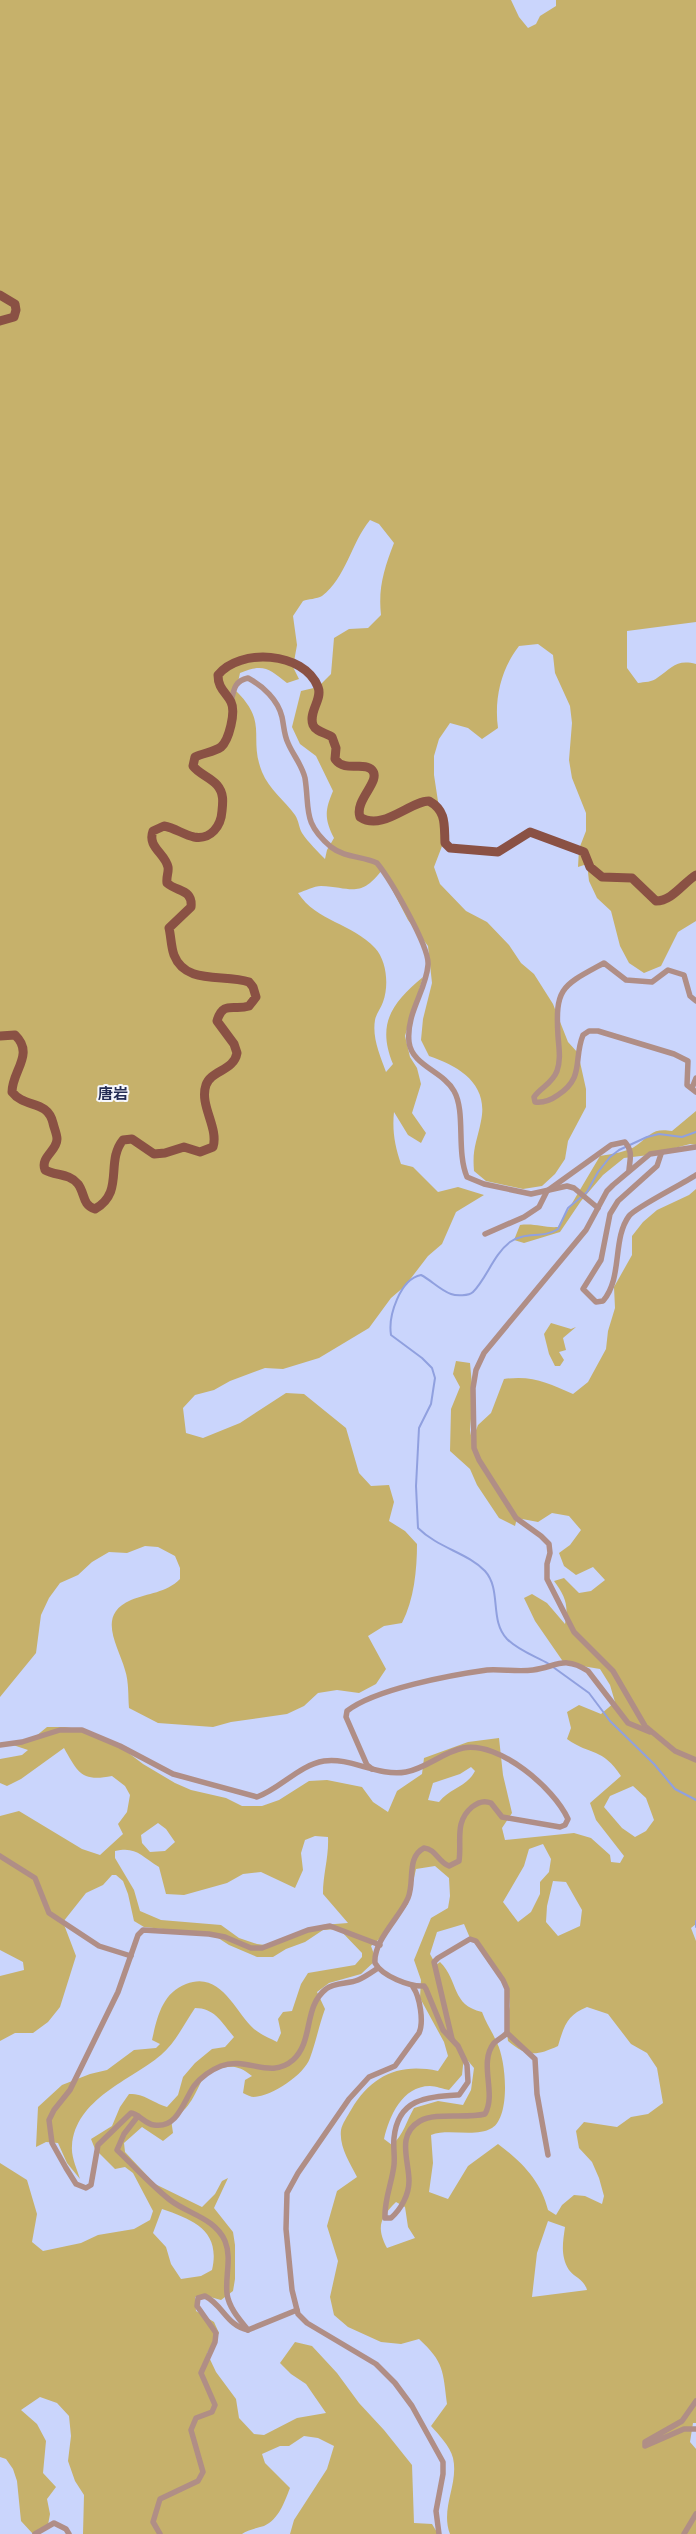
<svg xmlns="http://www.w3.org/2000/svg" width="696" height="2534" viewBox="0 0 696 2534" font-family="'PT Serif','Noto Sans JP',serif">
<style>
.green{fill:#c6b16b;fill-rule:evenodd}
.lines{fill:none;stroke-linecap:round;stroke-linejoin:round}
.stream{stroke:#90a0df;stroke-width:2}
.minor{stroke:#b08e86;stroke-width:5.5}
.primary{stroke:#8a5144;stroke-width:9}
.labels{text-anchor:middle;stroke-width:4;stroke-linejoin:round;paint-order:stroke}
.quarter-label{font-size:15px;font-weight:bold;fill:#252d54;stroke:#f6f7fc}
</style>
<rect width="100%" height="100%" fill="#cad5fc"/>
<!-- green -->
<g class="green">
<path d="M0,0h511l8,17 9,11 8,-4 4,-8 16,-10v-6h140v622l-69,9v37l11,15c6,-1 15,-1 19,-5 15,-10 19,-19 39,-14v257l-18,11 -17,34 -17,7 -15,-10 -9,-17 -9,-35 -14,-13 -8,-17 -2,-17 -9,3 1,-18 7,-18v-18l-14,-35 -3,-18 3,-37 -2,-17 -15,-33 -2,-18 -15,-11 -19,2c-18,23 -25,53 -21,82l-16,11 -14,-11 -18,-5 -11,16 -5,17v19l10,66 -10,26 6,17 26,27 21,11 22,23 12,18 13,11 19,30 15,38 10,11 8,36v18l-18,34 -3,18 -10,15 -13,12 -19,3 -37,-8 -12,-10c-2,-23 3,-29 7,-50 8,-37 -22,-55 -52,-65l-8,-16 2,-21 9,-36 -4,-37 -20,-26 -26,-50c-22,29 -31,17 -61,16 -7,0 -16,5 -23,7 19,29 54,30 77,55 12,13 14,38 8,54 -2,6 -7,12 -8,18 -3,18 5,35 11,52l7,-8c-17,-41 0,-62 30,-87l-18,59 5,21 7,11 4,16 -9,29 14,20 -5,10 -13,-8 -14,-23c-2,19 1,34 7,52l12,3 25,25 20,-5 26,8 -28,17 -14,32 -14,12 -23,30 -14,12 -22,30 -50,30 -36,11 -18,-1 -35,13 -16,9 -19,5 -12,13 3,25 17,5 37,-15 46,-30 18,1 42,34 13,45 12,13 18,-1 5,17 -5,19 16,10 12,13c0,26 -3,56 -15,79l-18,3 -16,10 18,33 -10,15 -17,9 -22,-3 -19,3 -14,13 -17,8 -56,8 -18,5 -55,-4 -29,-15c-1,-12 0,-26 -4,-38 -7,-25 -29,-55 6,-70 17,-7 35,-7 49,-21v-11l-5,-12 -17,-9 -13,-1 -18,7 -18,-1 -17,10 -14,13 -18,8 -11,15 -8,17 -5,38 -36,44zM370,520l9,4 15,19c-10,26 -16,45 -13,72l-13,13 -19,1 -15,9 -3,36 -13,13 -17,4 -9,36 8,17 16,12 17,35c-8,19 -9,27 1,47l-7,12 -2,9c-7,-7 -17,-17 -23,-26 -3,-5 -3,-12 -7,-18 -10,-14 -26,-26 -33,-43 -14,-35 7,-49 -26,-81l4,-18c24,-10 29,-4 47,10l12,-4 -6,-12 4,-22 -4,-29 10,-15c5,-2 14,-2 19,-5 24,-18 29,-53 48,-76z"/>
<path d="M696,1111v34l-6,-1 -41,11 -25,3 -21,17 -22,26 -21,31 -36,11 -10,-3 6,-15c15,-2 24,3 38,2l42,-71c11,-2 28,-4 37,-11 14,-10 15,-17 35,-14z"/>
<path d="M696,1189v735l-5,4 5,13v482h-3l-3,19 6,7v85h-246c-10,-26 9,-50 3,-76 -3,-12 -14,-23 -22,-32l16,-22c-4,-33 -3,-42 -28,-65l-18,5 -20,-2 -33,-15 -14,-12 -4,-18 8,-36 -11,-35 10,-35 20,-14c-7,-14 -18,-30 -16,-47 1,-6 7,-15 10,-20 21,-35 48,-47 87,-39l10,-15 -4,-14 -24,-44 1,-18 -7,-20 17,-42 17,-10 2,-12 -1,-18 -14,-12 -19,3 -8,35 -23,30 -14,12 5,14 -15,14 -32,9 -12,9 8,17c-6,16 -9,33 -15,49 -6,17 -38,38 -56,39 -3,0 -7,-2 -11,-4l2,-13 7,-4c-18,-15 -27,-9 -47,-2 -9,17 -15,37 -34,45l2,14 -10,8 -21,-14 -18,16 1,9 30,32 47,23 13,-13 7,-13 6,-3 -14,30 19,24 2,13v34l-2,12 -12,9 -18,-5 -8,2 1,14 18,11 5,11 -12,20 9,19 20,27 3,19 15,16 10,1 33,-17 29,-5 -20,-29 -15,-10 -11,-11 15,-21 17,4 25,27 22,30 25,27 28,35 2,58 18,1 6,10h-148l4,-14 33,-51 7,-23 -16,-8 -14,-2 -15,10h-9l-18,8 3,9 25,25c-6,15 -11,31 -26,38 -7,2 -17,4 -22,8h-159l1,-39 -9,-14 -7,-20 3,-25 -2,-20 -12,-13 -17,-6 -19,13 16,14 9,17 -3,32 13,14 -9,12 3,15 -2,11 -15,9 -12,-13 -4,-40 -4,-12 -7,-10 -6,-2v-294l27,17 10,34 -5,28 11,9 38,-8 17,-8 36,-6 16,-9 3,-9 -20,-38 -8,-6 -10,2 -20,-20 -4,-10 21,-13 8,-19 9,-13c17,0 22,8 38,13l11,-12 5,-18 12,-14 17,-14 13,-2 9,-10c-12,-14 -19,-29 -39,-29 -11,16 -19,34 -34,47 -30,25 -86,44 -89,91 -1,11 5,23 8,33l-13,-16 -9,-20 -12,-1 -10,5 2,-40 24,-22 28,-11 17,-4 27,-20 22,-2 4,-4 -8,-4c5,-22 10,-47 34,-56 35,-14 49,28 68,45 6,5 15,9 23,13l4,-9 -3,-14 5,-7 9,-1 9,-27 7,-11 47,-8 7,-8v-4l-23,-24 -16,1 -18,12 -19,7 -13,8h-16l-28,-12 -17,-11 -68,-7 -10,-6 -6,-27 -5,-13 -7,-6h-4l-9,10 -17,8 -23,29 13,34 -16,51 -12,15 -15,11h-18l-15,8v-65l24,-6 -1,-8 -23,-12v-134l19,-5 63,38 18,6 23,-21 -5,-10 9,-12 3,-17 -5,-9 -13,-10c-30,6 -34,-3 -48,-28l-43,31 -14,7 -7,-3v-24l22,-4 6,-5 -18,-6 20,-3 17,-14h18l19,3 30,12 29,22 32,19 16,7 35,8 16,8h20l17,-6 30,-19 18,-1 35,7 11,15 15,10 9,-21 25,-17 2,-16 44,-16 31,-4 4,37 9,38 -10,15 3,12 69,-7 17,5 19,17 1,7 9,1 4,-7 -28,-36 -6,-17 31,-27c-19,-29 -30,-20 -54,-37l4,-11 -4,-16 12,-7 22,9 14,-12 -5,-17 -10,-16 -36,-6 -29,-42 -11,-23 8,-4 15,9 18,21c4,-19 0,-28 -11,-43l10,-3 15,15 12,-2 14,-11 -12,-13 -17,8 -12,-9 -5,-13 11,-8 11,-15 -12,-14 -17,-3 -14,9 -21,-4 -2,8 -16,-8 -22,-33 -7,-16 -20,-18 1,-42 9,-22 -7,-13 3,-13 14,2 3,33 -3,34 2,11 6,-16 13,-12 13,-34c29,-4 44,4 69,15l15,-12 18,-33 2,-18 7,-23 -1,-21 18,-32v-19l11,-14 14,-12 32,-15zM471,1767l4,4c-8,16 -25,17 -36,31l-11,-2 5,-17 27,-9zM633,1786l13,12 8,22 -8,11 -11,6 -13,-9 -18,-21 6,-11zM158,1823l8,6 9,13 -10,9 -15,1 -8,-9 -1,-8zM315,1836l13,1c1,20 -5,37 -5,57l25,29 -26,2 -49,21 -16,-2 -18,-6 -18,-13 -60,-5 -21,-9 -6,-21 -19,-32v-7c21,-5 26,5 44,16l7,27 18,1 43,-12 16,-9 18,-2 34,16 8,-18 -2,-17 4,-13zM543,1844l8,15 -2,13 -9,10v12l-9,18 -13,10 -15,-20 21,-36 5,-17zM553,1881l13,1 16,28 -2,16 -22,10 -12,-14 1,-16zM464,1924l6,14 9,10 29,39 2,19 -4,17 2,18c19,16 28,15 50,5 6,-20 9,-31 29,-39l21,7 23,30 16,9 10,15 6,35 -15,11 -17,3 -14,10 -33,-5 -8,9 3,17 13,14 7,16 5,18 -2,8 -17,-8 -11,-1 -12,10 -6,10 -8,-5c-7,-29 -27,-49 -50,-66l-30,22 -20,33 -19,-7 4,-29 -2,-28c18,-7 44,3 61,-7 19,-12 14,-68 5,-85 -5,-12 -10,-18 -15,-31 -31,-7 -23,-31 -42,-50l-4,3 -6,-11 7,-22zM464,2056l10,12 -3,22 -8,15 -25,-4 -24,7c-7,12 -11,28 -22,37l-8,-6c5,-22 18,-53 46,-53 6,0 13,3 19,4l13,-15zM396,2202l9,5 3,20 7,11 -28,10c-11,-21 -7,-30 9,-46zM162,2209c32,11 59,22 50,61l-11,6 -20,3 -10,-15 -5,-17 -13,-14zM548,2221l17,6c-2,15 -5,29 4,43 6,8 15,9 18,20l-55,7 5,-44z"/>
<polygon points="551,1323 571,1329 576,1327 563,1338 566,1350 559,1352 564,1360 560,1366 555,1366 549,1354 544,1334"/>
</g>
<g class="lines">
<!-- stream -->
<g class="stream">
<path d="M549,1664c-14,-8 -30,-13 -42,-25 -18,-19 -5,-49 -22,-68 -17,-18 -47,-23 -67,-43l-2,-42 3,-58 12,-24 4,-26 -3,-10 -10,-10 -31,-23c-3,-19 9,-56 30,-60 10,5 19,15 30,19 5,2 18,2 22,-2 14,-14 20,-37 37,-50 15,-11 33,-3 48,-13l10,-21 19,-16 11,-20 12,-15 9,-7 28,-13 12,-3 23,3 14,-5"/>
<polyline points="553,1667 589,1693 610,1721 654,1764 675,1789 696,1800"/>
<polyline points="696,1921 696,1927"/>
</g>
<!-- minor -->
<g class="minor">
<path d="M231,702c3,-12 3,-21 17,-24 15,8 30,22 34,39 2,9 2,18 6,26 5,12 14,22 17,35 5,32 -3,44 26,69 14,11 31,9 46,16 13,16 53,84 51,102 -2,26 -22,48 -19,77 3,24 34,29 45,49 12,21 2,60 13,86l17,7 47,10 36,-8 7,2 24,20"/>
<path d="M696,1001l-6,-5 -6,-21 -16,-5 -16,12 -26,-2 -22,-17c-42,23 -49,24 -46,73 1,13 3,23 -1,35 -5,13 -16,16 -23,26l1,5c8,1 16,-2 23,-7 27,-18 15,-35 25,-60l6,-4h9l76,23 14,7 -1,24 9,7"/>
<polyline points="692,1088 696,1078"/>
<polyline points="696,1147 650,1154 613,1185 607,1191 586,1230 484,1353 476,1370 473,1388 474,1448 479,1460 516,1518 541,1536 549,1544 550,1553 547,1564 547,1579 574,1632 613,1671 645,1726 675,1751 696,1760"/>
<path d="M661,1154l-4,12 -39,35 -8,13 -9,46 -18,29 13,13 7,-1c20,-23 9,-62 26,-85 7,-9 54,-32 67,-41"/>
<path d="M485,1234l39,-17 15,-10 8,-16 64,-46 14,-3c8,9 5,17 4,28"/>
<path d="M0,1745l22,-3 38,-12h22l38,16 53,28 84,23c23,-8 42,-32 67,-36 27,-4 54,16 82,11 21,-4 37,-20 57,-24 36,-7 91,40 105,71l-3,6 -5,2 -58,-10 -11,-14c-7,-3 -13,-1 -19,4 -18,15 -10,34 -13,54l-10,5c-11,-4 -13,-17 -25,-18 -18,9 -9,34 -16,50 -8,19 -35,43 -33,65 7,13 35,24 49,23l2,3 17,41 15,16 9,19 1,17 -9,13c-32,2 -61,3 -65,43 -1,9 1,18 0,27 -2,18 -10,35 -9,53h6c10,-9 18,-23 18,-37 0,-21 -13,-46 11,-60 16,-9 45,-2 65,-7 12,-21 -7,-51 9,-71 3,-3 9,-6 13,-10"/>
<path d="M372,1769l-5,-4 -21,-48 1,-6c28,-22 104,-36 140,-41 15,-1 31,2 46,0 23,-3 31,-15 55,1l40,52 22,9"/>
<polyline points="0,1856 35,1878 49,1913 99,1946 131,1956"/>
<path d="M378,1968c-6,4 -13,9 -20,12 -9,4 -24,2 -32,9 -23,18 -12,52 -33,71 -23,20 -46,-4 -72,6 -10,4 -20,11 -27,20 -10,14 -16,43 -40,39 -9,-1 -15,-11 -23,-12l-33,32 -7,40 -5,3 -10,-4 -10,-16 -14,-25 -3,-23 5,-10 16,-20 48,-98 20,-57 5,-5 66,4 16,3 26,11h11l46,-18 22,-4 50,19"/>
<path d="M413,1987c7,10 11,35 6,46l-24,33 -26,11 -20,22 -51,74 -11,20 -1,36 6,61 6,24 9,9 69,41 19,19 17,23 31,56v12l-7,37 3,23"/>
<polyline points="452,2039 434,1962 438,1958 470,1939 476,1941 503,1980 507,1989 507,2033 535,2059 537,2094 548,2155"/>
<path d="M138,2116l-14,18 -7,16c17,16 34,35 53,50 18,14 45,18 55,41 7,17 0,35 2,53 2,14 13,26 21,36"/>
<polyline points="696,2401 682,2421 645,2442 645,2446 684,2429 696,2429"/>
<polyline points="35,2534 54,2523 66,2529 69,2534"/>
<path d="M160,2534l-7,-12 7,-23 38,-18 5,-9 -12,-42 5,-12 16,-6 3,-7 -14,-32 14,-31 1,-9 -19,-27 1,-8 7,-2c18,9 22,30 43,34l49,-20"/>
<polyline points="684,2534 696,2514"/>
</g>
<!-- primary -->
<g class="primary">
<polyline points="0,295 15,304 16,310 14,317 0,321"/>
<path d="M0,1036l15,-1c20,19 -3,36 -3,57 13,17 35,7 41,31 1,5 4,11 4,16 0,12 -17,18 -12,31 11,6 24,3 33,14 7,9 4,21 17,25 30,-17 10,-47 28,-69l9,-1 22,15 11,-1 19,-6 16,5 13,-5c6,-19 -14,-42 -7,-62 5,-15 28,-14 31,-32l-3,-9 -17,-23c6,-21 17,-10 32,-15l7,-9 -3,-10 -4,-5c-24,-9 -63,4 -75,-27 -3,-8 -3,-19 -5,-27l22,-21c2,-18 -14,-15 -24,-24 -1,-6 2,-11 1,-16 -3,-14 -21,-20 -15,-36l11,-5c11,2 20,9 30,11 17,3 27,-11 28,-26 1,-9 2,-18 -5,-26 -7,-8 -18,-11 -24,-19l2,-9c8,-4 19,-5 26,-10 8,-7 15,-35 10,-45 -5,-10 -13,-13 -13,-27 21,-27 86,-24 100,12 5,12 -10,25 -5,38 3,7 14,8 19,12l4,11 -1,11c10,14 29,2 37,11 10,11 -18,30 -12,47 22,15 50,-16 69,-16 18,10 15,25 16,42l5,5 48,4 32,-20 54,20 6,15 12,10 30,1 24,23c16,0 27,-18 40,-26"/>
</g>
</g>
<g class="labels">
<!-- quarter labels -->
<g class="quarter-label">
<text x="113" y="1099">唐岩</text>
</g>
</g>
</svg>
